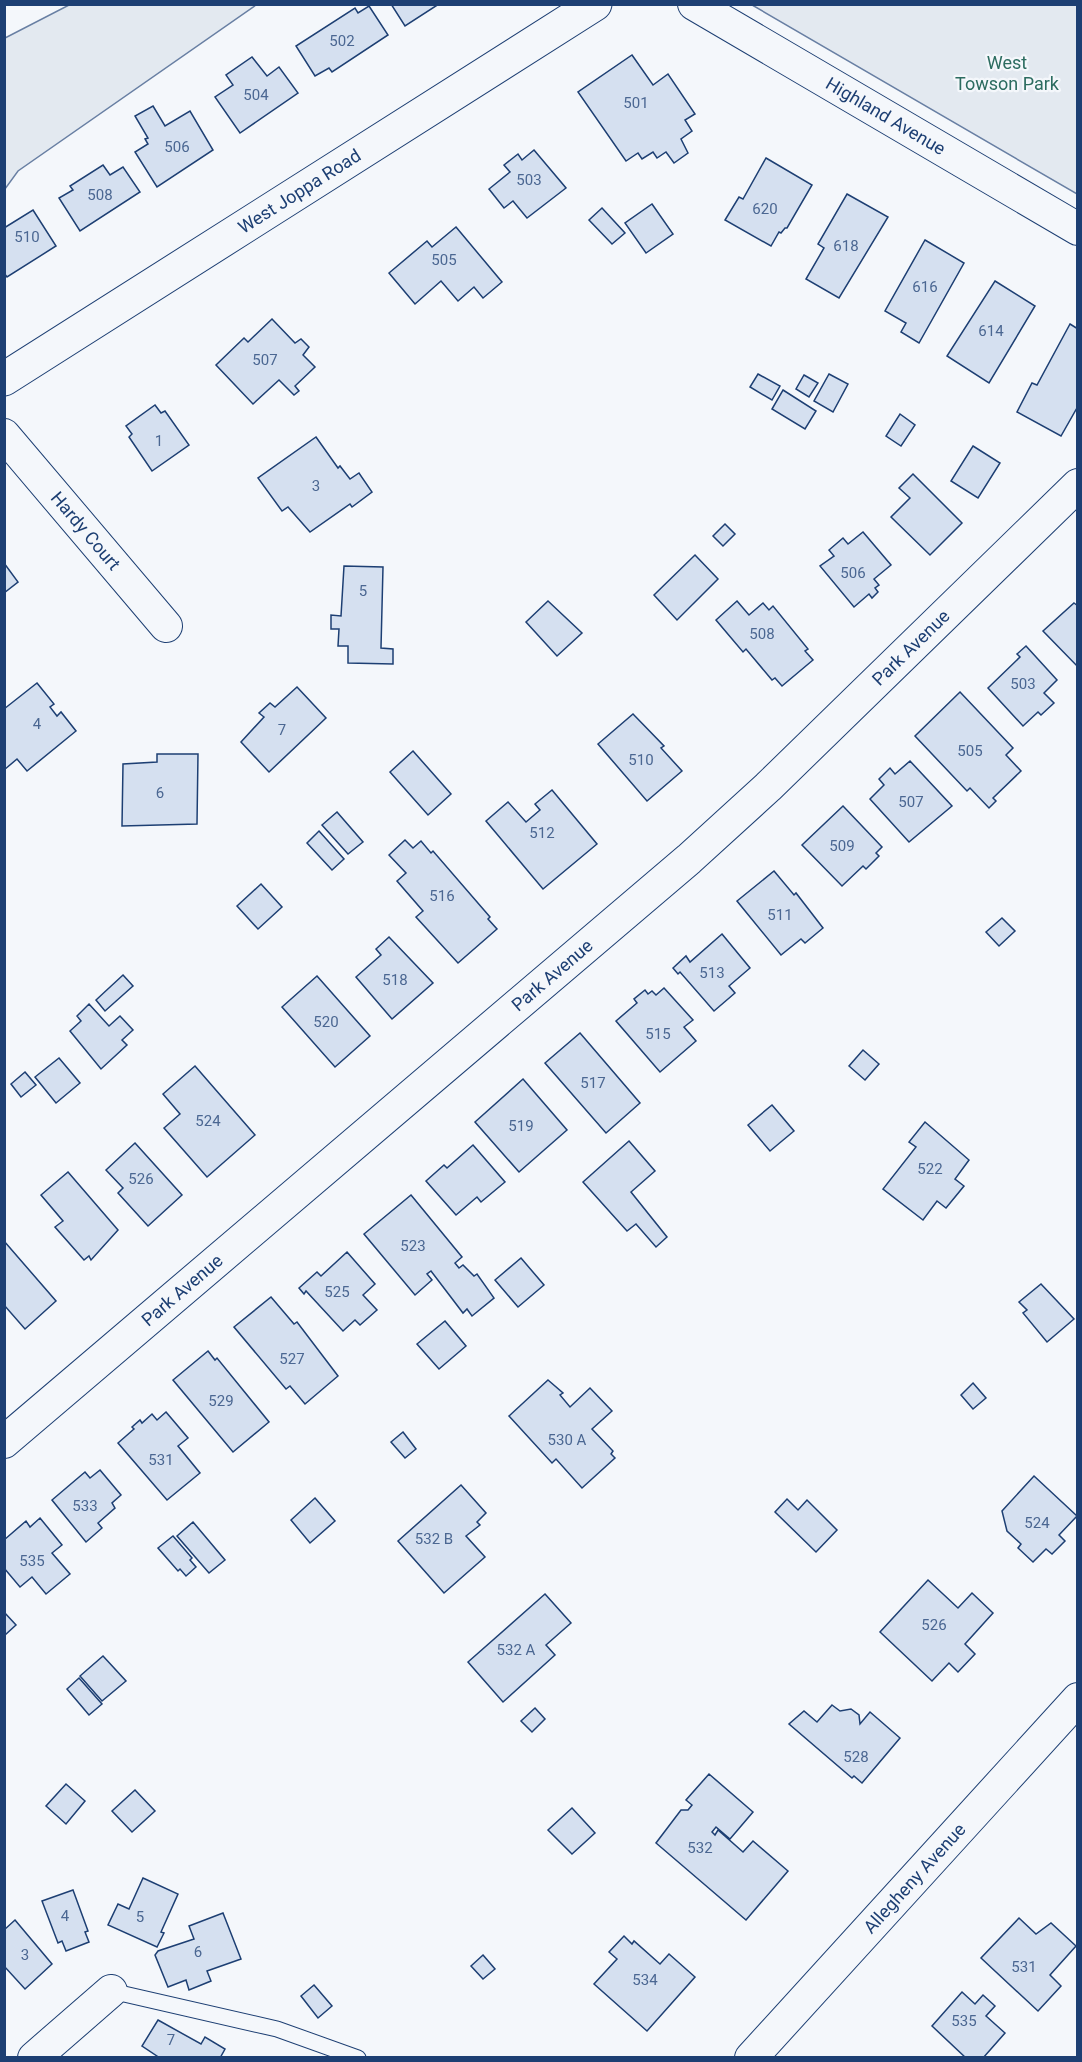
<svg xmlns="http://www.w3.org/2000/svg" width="1082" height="2062" viewBox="0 0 1082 2062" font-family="Roboto,sans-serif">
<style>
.green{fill:#e3e9f0;stroke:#687fa3;stroke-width:1.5}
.building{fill:#d5e0f0;stroke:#1d3f73;stroke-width:1.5}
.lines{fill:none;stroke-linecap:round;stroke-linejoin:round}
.service-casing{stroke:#1d3f73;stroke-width:17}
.minor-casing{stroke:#1d3f73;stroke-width:34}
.tertiary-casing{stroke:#1d3f73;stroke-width:35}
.service{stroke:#f4f7fb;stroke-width:15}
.minor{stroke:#f4f7fb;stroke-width:32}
.tertiary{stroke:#f4f7fb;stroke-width:33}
.labels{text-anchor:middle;stroke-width:4.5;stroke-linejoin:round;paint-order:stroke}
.number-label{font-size:15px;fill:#4b6792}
.park-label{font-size:18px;fill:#2c6c60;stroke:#f4f7fb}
.street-label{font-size:18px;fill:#1d3f73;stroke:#f4f7fb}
</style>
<rect width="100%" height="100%" fill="#f4f7fb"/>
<!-- green -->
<g class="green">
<polygon points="69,5 256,5 18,171 5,189 5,38"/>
<polygon points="752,5 1077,5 1077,194"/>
</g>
<!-- building -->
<g class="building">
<polygon points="391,4 439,4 405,26"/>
<polygon points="369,6 388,35 332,72 329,68 315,76 296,46 355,8 358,13"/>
<polygon points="632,55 653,85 668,74 695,114 685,120 692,131 681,139 688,153 674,163 666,152 657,158 653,152 642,159 638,153 626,161 578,92"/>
<polygon points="252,57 267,76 279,67 298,93 240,133 215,97 233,85 226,75"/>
<polygon points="153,106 165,126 190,111 213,150 157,187 135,152 148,144 145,139 148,138 135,116"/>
<polygon points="534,150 566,188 527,218 513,201 504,208 489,189 510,172 504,165 518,154 522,160"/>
<polygon points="766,158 812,185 787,228 785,228 781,233 779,232 771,246 725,220 739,197 743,199"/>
<polygon points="103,165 110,175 123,167 140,192 80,231 59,198 73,190 70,186"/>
<polygon points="847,194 888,217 839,298 806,279 824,248 818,244"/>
<polygon points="652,204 673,234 646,253 625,223"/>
<polygon points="602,208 625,233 612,244 589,220"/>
<polygon points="33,210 56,246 7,277 4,273 4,228"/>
<polygon points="456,227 502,282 483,298 474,287 458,301 441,281 415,304 389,273 427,241 432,247"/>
<polygon points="925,240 964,263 919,343 901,332 906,323 885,311"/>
<polygon points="995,281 1035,306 989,383 947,356"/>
<polygon points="272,319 295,343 301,339 309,347 303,355 315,367 295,386 299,391 294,395 279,380 253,404 216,365 244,338 248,342"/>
<polygon points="1070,324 1078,329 1078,406 1061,436 1017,412 1032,383 1037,385"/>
<polygon points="758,374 780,386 772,400 750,387"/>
<polygon points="829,374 848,384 833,412 814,401"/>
<polygon points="804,375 818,383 809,397 796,389"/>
<polygon points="783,390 816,411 805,429 772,409"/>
<polygon points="155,405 161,413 165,411 189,445 152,471 129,437 132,434 126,426"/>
<polygon points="900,414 915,425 901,446 886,436"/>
<polygon points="316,437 338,468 340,466 350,479 359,473 372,492 352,507 350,504 310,532 288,507 282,511 258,478"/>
<polygon points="973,446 1000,463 978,498 951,481"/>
<polygon points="913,474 962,523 930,555 891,517 910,498 899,488"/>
<polygon points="725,524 735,534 723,546 713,536"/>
<polygon points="863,532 891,565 874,579 879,585 875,588 878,592 872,598 869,594 854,607 820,566 834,556 829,550 843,538 848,544"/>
<polygon points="695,555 718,579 677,620 654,595"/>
<polygon points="4,563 18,582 4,593"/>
<polygon points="344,566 383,567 381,648 393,649 393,664 348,663 348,646 338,646 339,629 331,629 331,615 341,616"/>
<polygon points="548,601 582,633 557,656 526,622"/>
<polygon points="737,601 749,615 763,603 769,610 773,606 808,649 805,651 813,660 782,686 775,678 772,680 746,649 743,652 716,620"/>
<polygon points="1074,603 1078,606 1078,667 1043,631"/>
<polygon points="1026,646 1057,680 1044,693 1054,703 1041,715 1038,712 1023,726 988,688 1020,657 1017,654"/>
<polygon points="37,683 54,704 50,707 57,716 61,712 76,731 27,771 17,759 4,770 4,709"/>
<polygon points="297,687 326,718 269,772 241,742 264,717 259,713 270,703 275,707"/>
<polygon points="960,692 1013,748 1006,755 1021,771 993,798 996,801 989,808 970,788 967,791 915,736"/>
<polygon points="633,714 664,746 661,748 682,771 647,801 598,744"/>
<polygon points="413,751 451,794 428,815 390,772"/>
<polygon points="157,754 198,754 197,824 122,826 123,764 157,762"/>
<polygon points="910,761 952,806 909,842 870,799 884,785 879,779 890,768 895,774"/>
<polygon points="552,790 597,844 543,889 486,821 508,802 526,822 540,810 535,804"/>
<polygon points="843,806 882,847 876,853 879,856 866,869 863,866 842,886 802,845"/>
<polygon points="337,812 363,842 348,854 322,825"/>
<polygon points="319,831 344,859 332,870 307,843"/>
<polygon points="405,840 413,848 421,841 431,853 433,851 490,917 488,919 497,929 458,963 416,917 423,911 397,881 406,873 389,855"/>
<polygon points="774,871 794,895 796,893 823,928 805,943 801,939 781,955 737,901"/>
<polygon points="261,884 282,907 258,929 237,906"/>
<polygon points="1002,918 1015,931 999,946 986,932"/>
<polygon points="722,934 750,968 729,986 735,993 714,1011 680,972 678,974 673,968 686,956 690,962"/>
<polygon points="389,937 433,983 392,1019 356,977 381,955 376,949"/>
<polygon points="123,975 133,986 105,1011 96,1000"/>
<polygon points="317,976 370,1036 335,1067 282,1007"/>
<polygon points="664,988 693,1020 684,1027 696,1041 660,1072 616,1021 637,1003 634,999 645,990 648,994 652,991 656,995"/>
<polygon points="89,1004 109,1026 120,1016 133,1030 122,1040 127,1045 101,1069 70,1031 81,1021 77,1016"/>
<polygon points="580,1033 640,1103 606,1133 545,1063"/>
<polygon points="863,1050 879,1064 865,1080 849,1066"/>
<polygon points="59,1058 80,1083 56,1103 35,1077"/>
<polygon points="195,1066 255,1135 207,1177 164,1128 180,1114 163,1094"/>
<polygon points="25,1072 36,1085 21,1097 11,1084"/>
<polygon points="523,1079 567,1130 519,1172 475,1122"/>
<polygon points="772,1105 794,1131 770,1151 748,1125"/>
<polygon points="925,1122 969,1160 955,1179 964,1186 946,1208 937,1201 923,1220 883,1189 916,1147 909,1142"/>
<polygon points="629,1141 655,1171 631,1192 667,1237 656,1247 636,1224 627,1231 583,1182"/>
<polygon points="135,1143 182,1195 148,1226 118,1193 123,1188 106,1170"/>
<polygon points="473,1145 505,1182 481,1202 477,1197 456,1215 426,1181 444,1165 447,1168"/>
<polygon points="68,1172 118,1230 91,1260 89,1256 84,1260 55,1227 63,1221 41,1195"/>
<polygon points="411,1195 462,1257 455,1263 459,1268 463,1265 474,1276 477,1274 494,1298 472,1316 467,1309 463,1313 431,1271 427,1274 432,1280 415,1295 364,1234"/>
<polygon points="4,1241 56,1301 25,1329 4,1305"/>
<polygon points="347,1252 375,1284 363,1295 377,1310 360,1325 355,1320 343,1331 306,1291 304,1294 299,1288 317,1272 321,1276"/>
<polygon points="521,1258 544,1285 518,1307 495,1280"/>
<polygon points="1041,1284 1074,1319 1047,1342 1023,1313 1027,1310 1019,1302"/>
<polygon points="271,1297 294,1324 297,1322 338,1376 305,1404 290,1386 286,1389 234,1327"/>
<polygon points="445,1321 466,1346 439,1369 417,1344"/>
<polygon points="208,1351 215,1360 217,1358 269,1422 233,1452 173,1380"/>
<polygon points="548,1380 563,1393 560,1395 570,1407 590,1388 612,1411 592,1429 613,1451 611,1454 615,1458 582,1488 556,1459 552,1463 509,1416"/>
<polygon points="973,1383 986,1398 973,1409 961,1395"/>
<polygon points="166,1412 188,1438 178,1446 200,1473 167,1500 118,1443 134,1429 132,1427 140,1420 142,1423 152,1414 157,1420"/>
<polygon points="403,1432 416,1449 405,1458 391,1442"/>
<polygon points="100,1470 121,1495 112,1503 115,1508 98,1523 102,1528 86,1542 52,1500 85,1472 90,1478"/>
<polygon points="1034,1476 1077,1516 1059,1535 1065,1541 1052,1554 1046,1549 1033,1562 1018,1548 1021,1544 1007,1531 1002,1511"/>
<polygon points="461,1485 486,1513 477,1522 480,1525 466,1536 485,1557 444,1593 398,1541"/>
<polygon points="315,1498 335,1521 310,1543 291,1520"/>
<polygon points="787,1499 798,1510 807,1500 837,1530 816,1552 775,1512"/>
<polygon points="40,1518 62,1545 52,1553 70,1574 46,1594 32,1577 20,1587 4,1568 4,1540 26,1521 30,1527"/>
<polygon points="193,1522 225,1560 209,1573 177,1536"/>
<polygon points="173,1536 192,1558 190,1560 196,1567 186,1576 180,1569 178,1571 158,1548"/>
<polygon points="928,1580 958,1608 972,1593 993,1613 965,1644 975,1654 958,1672 949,1663 932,1681 880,1632"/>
<polygon points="545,1594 571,1623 546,1645 555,1655 503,1702 468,1662"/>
<polygon points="4,1612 16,1625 5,1635 4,1635"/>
<polygon points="103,1656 126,1681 102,1701 80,1676"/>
<polygon points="79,1678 102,1704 89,1715 67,1689"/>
<polygon points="832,1705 840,1711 851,1709 859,1715 860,1724 870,1712 900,1738 862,1783 854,1776 852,1778 789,1724 804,1711 817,1722"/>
<polygon points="535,1708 545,1719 532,1732 521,1721"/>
<polygon points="709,1774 753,1812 730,1839 716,1827 712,1832 715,1835 718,1830 743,1852 753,1841 788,1871 746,1920 656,1843 681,1810 688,1810 692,1805 686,1800"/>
<polygon points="66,1784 85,1801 66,1824 46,1806"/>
<polygon points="135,1790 155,1811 132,1832 112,1811"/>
<polygon points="572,1808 595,1833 572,1854 548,1830"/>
<polygon points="143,1878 178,1894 161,1932 164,1933 157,1947 108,1925 118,1904 129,1909"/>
<polygon points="73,1890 88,1931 85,1932 89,1942 66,1951 62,1941 58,1943 42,1901"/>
<polygon points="223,1913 241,1959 207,1971 211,1981 189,1990 186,1980 168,1987 155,1955 158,1951 194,1939 189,1926"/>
<polygon points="1019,1918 1036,1934 1051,1923 1076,1946 1050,1975 1061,1986 1038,2011 981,1958"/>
<polygon points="15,1920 52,1964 25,1989 4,1966 4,1930"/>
<polygon points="624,1936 632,1944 634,1941 660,1964 669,1954 695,1977 647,2031 594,1984 617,1959 609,1952"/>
<polygon points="483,1955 495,1969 483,1979 471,1966"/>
<polygon points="314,1985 332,2006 318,2018 301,1996"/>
<polygon points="962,1992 975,2004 983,1995 995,2006 986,2016 1005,2033 983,2058 966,2058 932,2026"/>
<polygon points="158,2020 201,2044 205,2037 225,2049 220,2058 160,2058 142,2046"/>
</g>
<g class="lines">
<defs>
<polyline id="service" points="111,1991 277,2029 358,2058"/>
<g id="minor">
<path id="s1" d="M694,4l384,225"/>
<path id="s2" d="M4,435l162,191"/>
<path id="s3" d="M4,1442l685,-583 79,-72 310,-302"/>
<polyline points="34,2058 111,1991"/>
<path id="s4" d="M751,2058l327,-359"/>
</g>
<g id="tertiary">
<path id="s5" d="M4,379l591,-375"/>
</g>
</defs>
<!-- service casing -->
<use href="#service" class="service-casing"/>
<!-- minor casing -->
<use href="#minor" class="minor-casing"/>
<!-- tertiary casing -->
<use href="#tertiary" class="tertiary-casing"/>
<!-- service -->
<use href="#service" class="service"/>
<!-- minor -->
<use href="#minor" class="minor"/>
<!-- tertiary -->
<use href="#tertiary" class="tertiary"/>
</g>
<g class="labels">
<!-- number labels -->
<g class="number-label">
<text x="342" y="46">502</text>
<text x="256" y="100">504</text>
<text x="636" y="108">501</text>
<text x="177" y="152">506</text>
<text x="529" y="185">503</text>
<text x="100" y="200">508</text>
<text x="765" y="214">620</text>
<text x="27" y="242">510</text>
<text x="846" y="251">618</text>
<text x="444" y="265">505</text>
<text x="925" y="292">616</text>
<text x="991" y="336">614</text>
<text x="265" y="365">507</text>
<text x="159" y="446">1</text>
<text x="316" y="491">3</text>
<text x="853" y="578">506</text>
<text x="363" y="596">5</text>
<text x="762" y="639">508</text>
<text x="1023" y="689">503</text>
<text x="37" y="729">4</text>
<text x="282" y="735">7</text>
<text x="970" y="756">505</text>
<text x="641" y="765">510</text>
<text x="160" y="798">6</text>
<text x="911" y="807">507</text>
<text x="542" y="838">512</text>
<text x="842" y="851">509</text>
<text x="442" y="901">516</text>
<text x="780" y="920">511</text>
<text x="712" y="978">513</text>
<text x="395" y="985">518</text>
<text x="326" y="1027">520</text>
<text x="658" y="1039">515</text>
<text x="593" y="1088">517</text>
<text x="208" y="1126">524</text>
<text x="521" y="1131">519</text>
<text x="930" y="1174">522</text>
<text x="141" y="1184">526</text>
<text x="413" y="1251">523</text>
<text x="337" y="1297">525</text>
<text x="292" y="1364">527</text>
<text x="221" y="1406">529</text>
<text x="567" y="1445">530 A</text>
<text x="161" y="1465">531</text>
<text x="85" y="1511">533</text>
<text x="1037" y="1528">524</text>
<text x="434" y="1544">532 B</text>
<text x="32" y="1566">535</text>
<text x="934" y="1630">526</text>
<text x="516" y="1655">532 A</text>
<text x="856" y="1762">528</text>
<text x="700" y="1853">532</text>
<text x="65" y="1921">4</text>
<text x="140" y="1922">5</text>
<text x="198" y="1957">6</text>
<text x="25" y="1960">3</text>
<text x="1024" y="1972">531</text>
<text x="645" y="1985">534</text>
<text x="964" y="2026">535</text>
<text x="171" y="2045">7</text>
</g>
<!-- park labels -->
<g class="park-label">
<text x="1007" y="69">West<tspan x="1007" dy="21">Towson Park</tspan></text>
</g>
<!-- street labels -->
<g class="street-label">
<text dy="6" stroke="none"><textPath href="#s1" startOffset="222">Highland Avenue</textPath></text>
<text dy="6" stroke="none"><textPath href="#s5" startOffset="350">West Joppa Road</textPath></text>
<text dy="6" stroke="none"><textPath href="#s2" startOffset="126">Hardy Court</textPath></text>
<text dy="6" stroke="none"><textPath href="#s3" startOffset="1206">Park Avenue</textPath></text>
<text dy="6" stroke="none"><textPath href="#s3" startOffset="720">Park Avenue</textPath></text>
<text dy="6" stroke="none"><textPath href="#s3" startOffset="234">Park Avenue</textPath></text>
<text dy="6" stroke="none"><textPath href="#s4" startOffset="243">Allegheny Avenue</textPath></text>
</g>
</g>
<!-- border -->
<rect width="1082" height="2062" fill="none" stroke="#1d3f73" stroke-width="12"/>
</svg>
